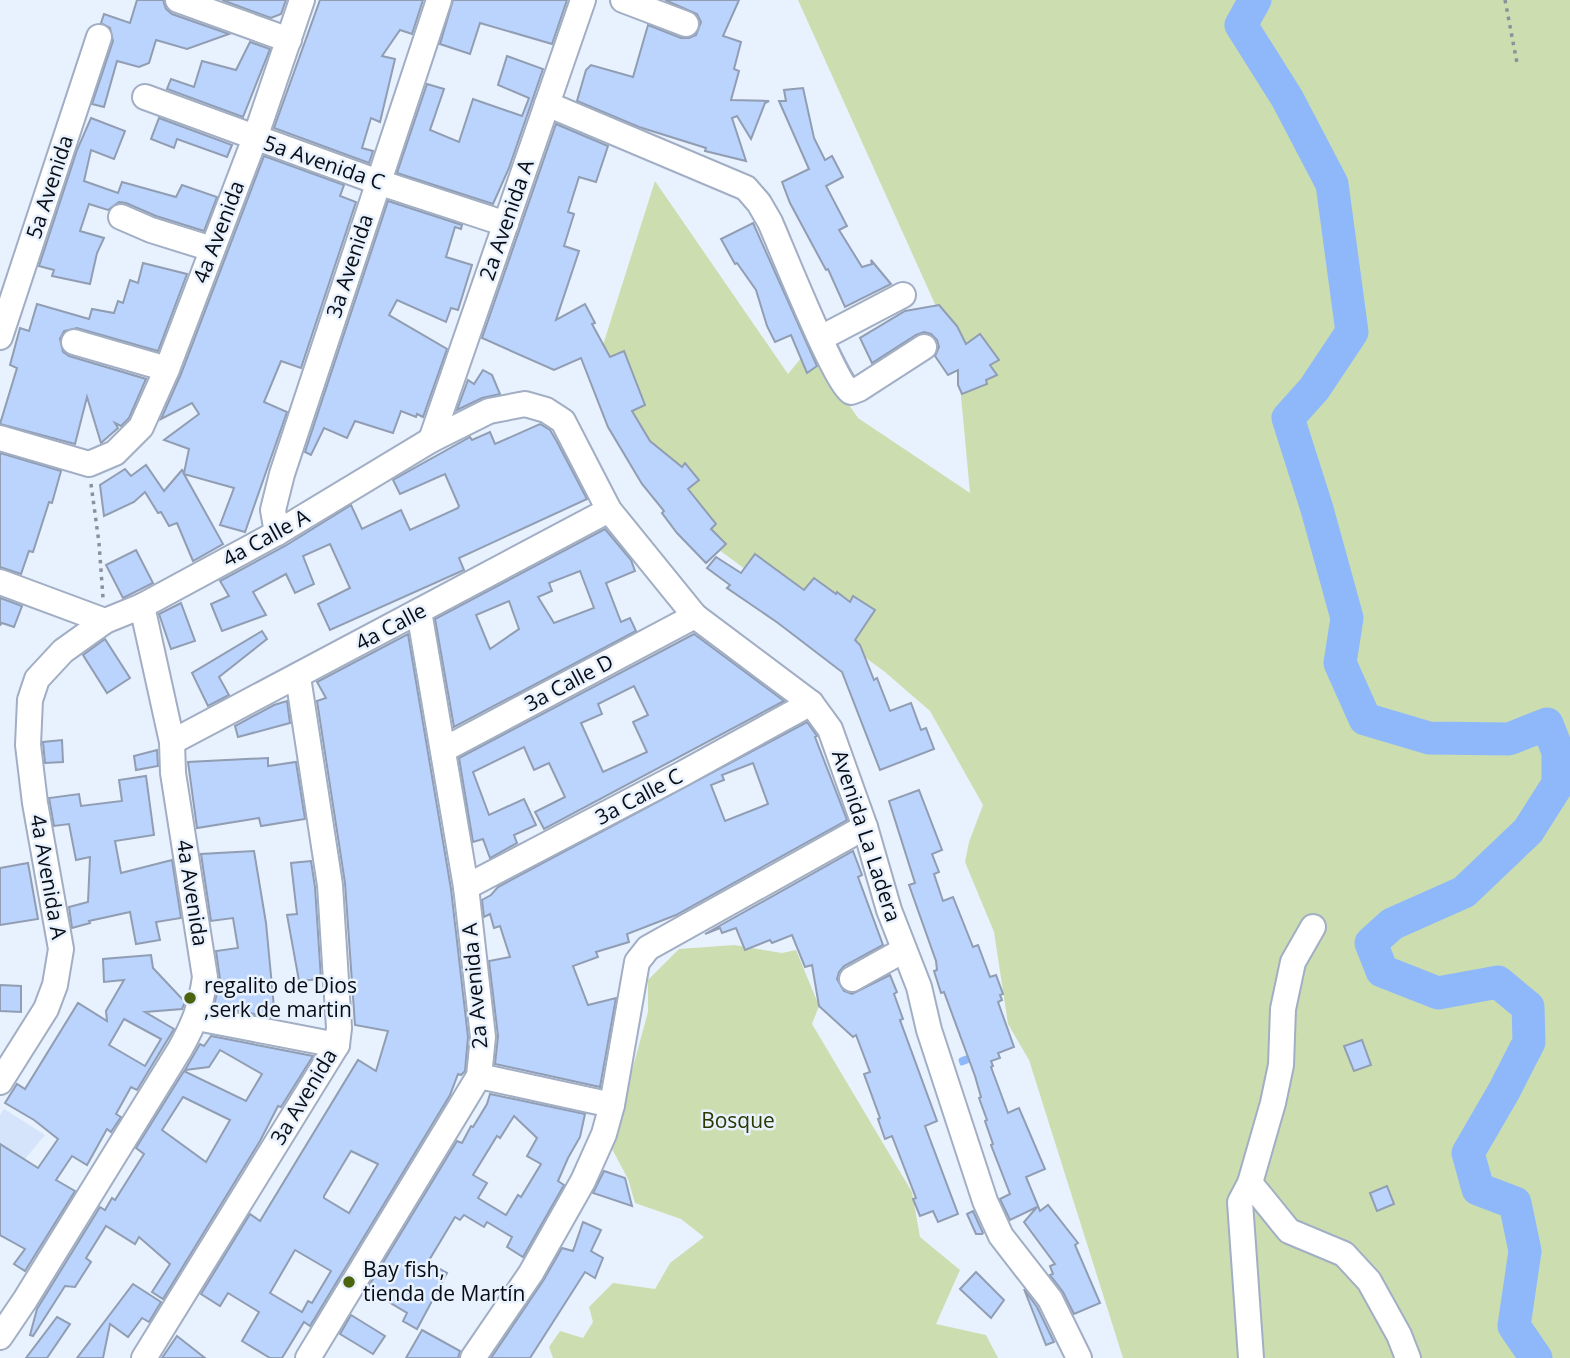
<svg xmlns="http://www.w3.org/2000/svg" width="1570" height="1358" viewBox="0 0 1570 1358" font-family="'Open Sans',sans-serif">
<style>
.built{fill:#d5e4fb}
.green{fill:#ccdeb0}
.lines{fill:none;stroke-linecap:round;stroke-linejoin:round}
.stream{stroke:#8fb8fa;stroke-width:5}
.river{stroke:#8fb8fa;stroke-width:33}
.building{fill:#bbd4fd;stroke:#909db2;stroke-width:2;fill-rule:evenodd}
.minor-casing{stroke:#a1aec4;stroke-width:28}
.path{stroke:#8a919c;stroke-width:3.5;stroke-dasharray:3.5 5;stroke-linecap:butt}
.minor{stroke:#fff;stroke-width:24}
.poi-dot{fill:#4c6310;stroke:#e8f1fe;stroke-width:2.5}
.labels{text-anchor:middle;stroke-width:5;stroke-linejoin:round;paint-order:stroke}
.street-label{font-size:21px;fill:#080c13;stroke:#e8f1fe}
.poi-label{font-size:21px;fill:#080c13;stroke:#e8f1fe;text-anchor:start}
.park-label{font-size:21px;fill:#2a3900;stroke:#e8f1fe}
</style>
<rect width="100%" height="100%" fill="#e8f1fe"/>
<!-- built -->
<polygon class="built" points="4,1109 45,1135 24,1160 0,1145 0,1115"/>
<!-- green -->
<g class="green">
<polygon points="798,0 1570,0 1570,1358 1123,1358 1029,1060 1008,1024 994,932 965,862 969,842 983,805 930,711 885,672 711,544 596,367 655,181 788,374 810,347 858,418 970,493 957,353"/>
<polygon points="734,945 782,953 796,950 819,1006 812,1024 912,1192 920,1237 960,1270 936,1324 986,1335 998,1358 553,1358 549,1347 560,1331 583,1338 593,1322 589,1307 613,1283 655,1289 670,1263 704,1237 681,1219 635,1203 628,1179 611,1147 648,1012 648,980 679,949"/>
</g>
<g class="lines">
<!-- stream -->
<polygon class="stream" points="966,1058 967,1061 962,1063 961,1060"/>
<!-- river -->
<polyline class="river" points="1255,0 1241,25 1287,98 1332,184 1352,332 1314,389 1288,418 1317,509 1347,618 1340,663 1365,719 1429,738 1509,739 1547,724 1558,752 1558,784 1528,831 1464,892 1392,924 1371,943 1382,971 1438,993 1498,982 1528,1007 1529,1042 1504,1091 1468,1153 1478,1189 1515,1203 1525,1251 1514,1326 1536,1358"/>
</g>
<!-- building -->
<g class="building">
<polygon points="137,0 163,0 166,9 172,14 229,34 187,49 156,40 149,63 139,67 117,61 104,107 92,104 113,41 110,28 101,23 104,14 130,23"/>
<polygon points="222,0 286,0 281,14 271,18"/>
<polygon points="320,0 423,0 412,34 400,30 382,56 395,59 380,122 371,118 362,148 373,151 369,163 274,128"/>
<polygon points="453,0 567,0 552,44 480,23 470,54 440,44"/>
<polygon points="665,0 739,0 723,36 741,42 734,69 739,71 731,100 769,101 765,103 751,139 737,116 732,118 746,161 705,151 706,148 639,127 577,101 586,70 591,65 633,77 648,25 681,38 689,38 696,35 701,22 697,14"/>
<polygon points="250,42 270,49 243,117 167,89 171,79 194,87 202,61 236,70"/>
<polygon points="507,56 543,69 509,168 493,204 397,173 427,84 444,89 430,130 459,142 473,99 522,116 529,98 498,85"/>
<polygon points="803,88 814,138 825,160 832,156 843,177 826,186 847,226 839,230 862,267 872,264 871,260 891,284 845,307 828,269 826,270 790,203 782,182 809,169 779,101 786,101 784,90"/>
<polygon points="91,118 125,131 114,159 91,150 84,181 118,193 122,182 176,197 182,185 217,197 204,231 156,216 126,203 119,202 108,210 89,204 80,231 104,238 97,253 90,284 52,276 54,270 39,266 77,150"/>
<polygon points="159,118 232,145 227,157 177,139 174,148 151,139"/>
<polygon points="556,124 608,146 596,182 579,177 568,212 574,214 564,246 579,251 556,320 585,304 595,323 592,324 610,357 624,351 645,405 632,411 650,441 682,467 685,463 699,480 688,489 716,524 711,529 726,544 706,563 677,533 662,513 664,511 642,484 608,427 581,358 554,370 482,338"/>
<polygon points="264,156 344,185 340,196 356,202 301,368 281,361 264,402 287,412 245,532 220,525 234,488 184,474 223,544 193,561 177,523 169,526 161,512 158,513 145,492 134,502 104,516 100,485 125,469 131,476 146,465 164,491 182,470 184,473 189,449 164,440 199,414 192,403 161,419 181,374"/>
<polygon points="388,201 462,225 461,229 455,227 446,257 472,265 458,310 451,308 446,322 397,300 389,315 447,349 423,417 417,414 416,417 401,411 393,433 355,421 347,438 324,428 311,455 305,452"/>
<polygon points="753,223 817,366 807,373 791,335 775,342 767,326 756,290 737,263 735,264 721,239"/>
<polygon points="143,263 187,274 158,351 77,328 64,331 60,339 63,352 69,356 146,379 129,418 121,426 115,423 118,428 101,443 87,397 75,444 0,424 17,368 10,365 20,328 29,331 37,304 89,319 92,309 114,313 118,301 123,303 130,280 138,283"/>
<polygon points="939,305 957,326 966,344 980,334 999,360 990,365 997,375 986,380 987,384 962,394 958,385 958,370 948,375 935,356 939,347 937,340 931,334 924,332 916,335 872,363 860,338 905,311"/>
<polygon points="483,370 492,375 500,394 482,398 457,410 468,380 474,384"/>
<polygon points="540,424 550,430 556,440 587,499 459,558 464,570 330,630 318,604 350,588 330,544 303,556 314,584 295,593 286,574 253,592 266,615 222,631 211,604 229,596 220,581 285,546 351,505 362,529 401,510 410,530 458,508 459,506 445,474 400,494 393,480 470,437 472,440 490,432 495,444"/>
<polygon points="0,453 61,471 52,503 49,502 33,552 29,551 21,574 0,567"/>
<path d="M605,529l26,31 4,11 -29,12 15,39 9,-4 6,13 -182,96 -19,-108zM580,571l14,37 -40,15 -16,-26 14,-6 -3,-8zM509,601l10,28 -29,20 -14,-34z"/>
<polygon points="136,550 153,583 123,598 106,565"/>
<polygon points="755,554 804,590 814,578 836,594 837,592 850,602 853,596 875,610 855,640 860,645 874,680 877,678 890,711 911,703 921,730 926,728 934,749 880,770 842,672 778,623 727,588 730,585 707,568 716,557 741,573"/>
<polygon points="0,598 22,606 14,627 2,623 0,625"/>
<polygon points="181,603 195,641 171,649 159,614"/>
<polygon points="262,631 267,639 219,677 229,695 208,706 192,673"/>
<path d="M408,634l43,255 17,148 -3,34 -4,4 -3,-1 -8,21 -140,231 -6,-4 -22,36h-12l-28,-17 17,-29 -31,-19 -8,13 -19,-12 49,-80 10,7 98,-161 18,11 12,-40 -33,-6 -10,-142 -28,-182 9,-3 -9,-16zM351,1151l27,13 -29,49 -25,-15v-2zM295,1250l36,21 -19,32 -4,-2 -6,11 -32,-19z"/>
<path d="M694,634l90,67 -240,128 -9,-17 30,-15 -16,-34 -15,7 -10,-23 -51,25 16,43 35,-16 12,26 -22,10 3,8 -27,15 -7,-19 -10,3 -14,-84zM634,686l14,29 -15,7 14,30 -44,20 -22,-49 21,-9 -4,-10z"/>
<polygon points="105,639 130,678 107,693 83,655"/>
<polygon points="287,701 290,723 238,737 235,726 274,705"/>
<path d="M807,722l10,14 -2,1 32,83 -171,95 -49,19 2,8 -33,10 2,5 -25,9 15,39 28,-7 -16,89 -105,-23 3,-28 -9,-75 21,-4 -10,-31 -6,2 -4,-14 -6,3 -2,-17 9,-5 7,-8zM753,763l15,41 -43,17 -14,-36 13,-5 -2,-5z"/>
<polygon points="62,740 63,762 45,763 43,742"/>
<polygon points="157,750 158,766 136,770 134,756"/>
<polygon points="268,758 268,766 296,762 305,819 261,826 259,818 197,828 188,762"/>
<polygon points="146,776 154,835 115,841 121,873 172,860 181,918 156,922 160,940 136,944 130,912 89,921 90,923 72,928 69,907 88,902 90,857 76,860 69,824 54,826 49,798 79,794 81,806 122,801 119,780"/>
<polygon points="919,790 942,850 932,854 939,872 934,874 943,901 953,897 973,947 978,945 990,977 996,975 1003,994 1000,995 1002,1000 998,1002 1014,1047 998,1053 1000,1058 991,1061 993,1066 991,1067 1008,1113 1019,1108 1045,1169 1026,1177 1040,1211 1048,1205 1078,1243 1075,1245 1100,1303 1074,1314 1063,1292 1050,1275 1053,1274 1050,1266 1055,1264 1024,1222 1037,1207 1010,1220 1000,1199 1010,1194 991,1145 993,1144 985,1121 987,1120 979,1098 981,1097 975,1076 944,992 941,993 934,971 937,970 936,961 909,885 915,883 889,801"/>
<polygon points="254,851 266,923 275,1018 214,1006 220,979 216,951 238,948 233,918 211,921 201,854"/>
<polygon points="853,851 862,875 858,877 883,945 844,966 839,972 837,979 844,991 852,994 890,975 897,992 894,994 903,1019 900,1020 937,1121 925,1126 958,1214 938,1222 933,1211 920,1216 913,1199 916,1198 892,1136 885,1139 878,1119 880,1118 864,1074 870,1072 856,1035 853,1037 819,1006 812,965 805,967 792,935 772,943 770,940 745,950 736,928 722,933 720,928 705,934"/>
<polygon points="311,861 315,887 321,979 299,981 287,915 297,914 291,863"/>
<polygon points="28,863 38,919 0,925 0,868"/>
<path d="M151,955l2,13 32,34 -3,7 -37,3 29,17 -37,61 -6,-3 -15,27 5,3 -10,15 -4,-3 -20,36 -15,-9 -16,24 19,11 -50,80 -11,-7 11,-15 -25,-14v-91l38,24 20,-29 -24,-19 -29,-17 12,-19 8,5 53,-86 29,18 -1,-10 18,-31 -20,2 -1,-23zM124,1019l37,20 -16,27 -36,-21z"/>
<polygon points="0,985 21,986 21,1012 0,1011"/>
<path d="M211,1036l102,20 -32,51 -3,-1 -18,35 -97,158 -11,-7 18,-28 -31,-27 -4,7 -29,-18 -20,32 5,4 -16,25 -10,-1 -32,50 -3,-1 7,-26 63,-102 5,3 7,-12 3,2 29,-46 -8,-6 48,-77 62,30 16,-27 -42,-24 -11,17 -24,3 15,-26 4,2zM183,1097l47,23 -24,42 -44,-32z"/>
<polygon points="1362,1040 1371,1065 1354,1071 1344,1046"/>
<path d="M490,1094l95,20 -5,23 -12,21 -10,23 6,4 -41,72 -16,-10 5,-10 -25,-15 -3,5 -20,-12 -4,5 -5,-3 -27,45 19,11 -30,56 -14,-8 4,-8 -40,-24 90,-148 5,2 9,-17 2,1 14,-23zM514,1116l23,22 -10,18 14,8 -20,33 -3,-2 -12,20 -28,-17 9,-15 -14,-8 24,-39 3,2z"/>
<polygon points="604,1171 625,1178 632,1206 593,1193"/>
<polygon points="1387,1186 1394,1204 1377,1211 1370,1193"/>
<polygon points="973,1211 983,1233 982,1234 976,1234 967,1214"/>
<polygon points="583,1222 601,1230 591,1251 603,1258 595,1278 585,1272 530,1358 491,1358 543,1281 562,1248 573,1251"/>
<polygon points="976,1272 1004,1300 991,1318 960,1289"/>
<polygon points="133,1284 161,1302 149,1322 142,1318 128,1337 110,1324 103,1358 77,1358"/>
<polygon points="1024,1289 1037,1307 1054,1342 1046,1345"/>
<polygon points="351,1315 385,1336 373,1354 340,1334"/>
<polygon points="57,1317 70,1324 47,1358 26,1358"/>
<polygon points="422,1330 460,1351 458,1358 406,1358"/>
<polygon points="177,1336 205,1358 162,1358"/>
</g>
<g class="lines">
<defs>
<g id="minor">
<polyline points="178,0 289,40"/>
<polyline points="623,0 686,24"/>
<polyline points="145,97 378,182 506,224"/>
<path d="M547,104l199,84 13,15 11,19c11,25 66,163 81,170l8,-3 65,-42"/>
<polyline points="121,217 151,230 212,249"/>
<polyline points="0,337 99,37"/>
<polyline points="821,338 903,295"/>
<polyline points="74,342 167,369"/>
<polyline points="0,438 89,464 115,453 141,427 167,369 255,138 302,0"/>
<polyline points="431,440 583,0"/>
<polyline points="277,533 273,510 282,474 439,0"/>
<polyline points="0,582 105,621"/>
<polyline points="172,742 609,510"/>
<polyline points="443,750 695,616"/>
<polyline points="466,887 680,775 811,703"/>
<polyline points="852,979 904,950"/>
<polyline points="197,1018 337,1045"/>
<polyline points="479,1076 612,1105"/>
<polyline points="0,1082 46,1009 55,985 61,949 35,803 28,745 30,700 37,679 63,651 105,621 142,606 277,533 431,440 489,411 525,404 546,410 563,421 609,510 695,616 811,703 830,729 865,827 889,910 919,987 929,1030 985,1201 1001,1236 1050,1299 1079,1358"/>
<polyline points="1250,1183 1289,1231 1344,1254 1369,1281 1399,1335 1408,1358"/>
<path d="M0,1337l25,-37 155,-251c14,-25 21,-43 25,-72l-32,-204 -1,-31 -30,-136"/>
<polyline points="144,1358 337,1045 339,1028 330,885 298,677"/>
<polyline points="308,1358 479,1076 483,1037 466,887 419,611"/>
<polyline points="473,1358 531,1273 583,1181 604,1134 612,1105 637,962 648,948 865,827"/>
<polyline points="1251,1358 1240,1202 1250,1183 1273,1103 1281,1065 1283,1009 1293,962 1313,927"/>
</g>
</defs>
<!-- minor casing -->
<use href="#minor" class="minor-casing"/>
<!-- path -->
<g class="path">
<polyline points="1505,0 1517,63"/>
<polyline points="91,484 99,543 103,598"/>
</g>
<!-- minor -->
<use href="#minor" class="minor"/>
</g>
<!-- markers -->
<g class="poi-dot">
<circle cx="190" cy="998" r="7"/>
<circle cx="349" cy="1282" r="7"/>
</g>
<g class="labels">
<!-- street labels -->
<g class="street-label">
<text transform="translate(324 163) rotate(19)" y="7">5a Avenida C</text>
<text transform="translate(50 187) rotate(-72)" y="7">5a Avenida</text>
<text transform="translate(507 220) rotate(-71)" y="7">2a Avenida A</text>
<text transform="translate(219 232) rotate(-69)" y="7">4a Avenida</text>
<text transform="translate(350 266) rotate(-72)" y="7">3a Avenida</text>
<text transform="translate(266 538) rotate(-29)" y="7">4a Calle A</text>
<text transform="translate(391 627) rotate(-28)" y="7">4a Calle</text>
<text transform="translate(569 683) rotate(-28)" y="7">3a Calle D</text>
<text transform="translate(639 797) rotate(-28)" y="7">3a Calle C</text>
<text transform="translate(866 836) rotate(72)" y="7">Avenida La Ladera</text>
<text transform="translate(48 877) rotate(80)" y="7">4a Avenida A</text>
<text transform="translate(192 893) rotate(81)" y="7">4a Avenida</text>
<text transform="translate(475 986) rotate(-95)" y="7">2a Avenida A</text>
<text transform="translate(304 1097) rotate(-59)" y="7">3a Avenida</text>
</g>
<!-- poi labels -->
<g class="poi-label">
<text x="204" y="993">regalito de Dios<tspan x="204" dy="24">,serk de martin</tspan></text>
<text x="363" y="1277">Bay fish,<tspan x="363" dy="24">tienda de Martín</tspan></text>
</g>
<!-- park labels -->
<g class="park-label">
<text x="738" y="1128">Bosque</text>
</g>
</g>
</svg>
